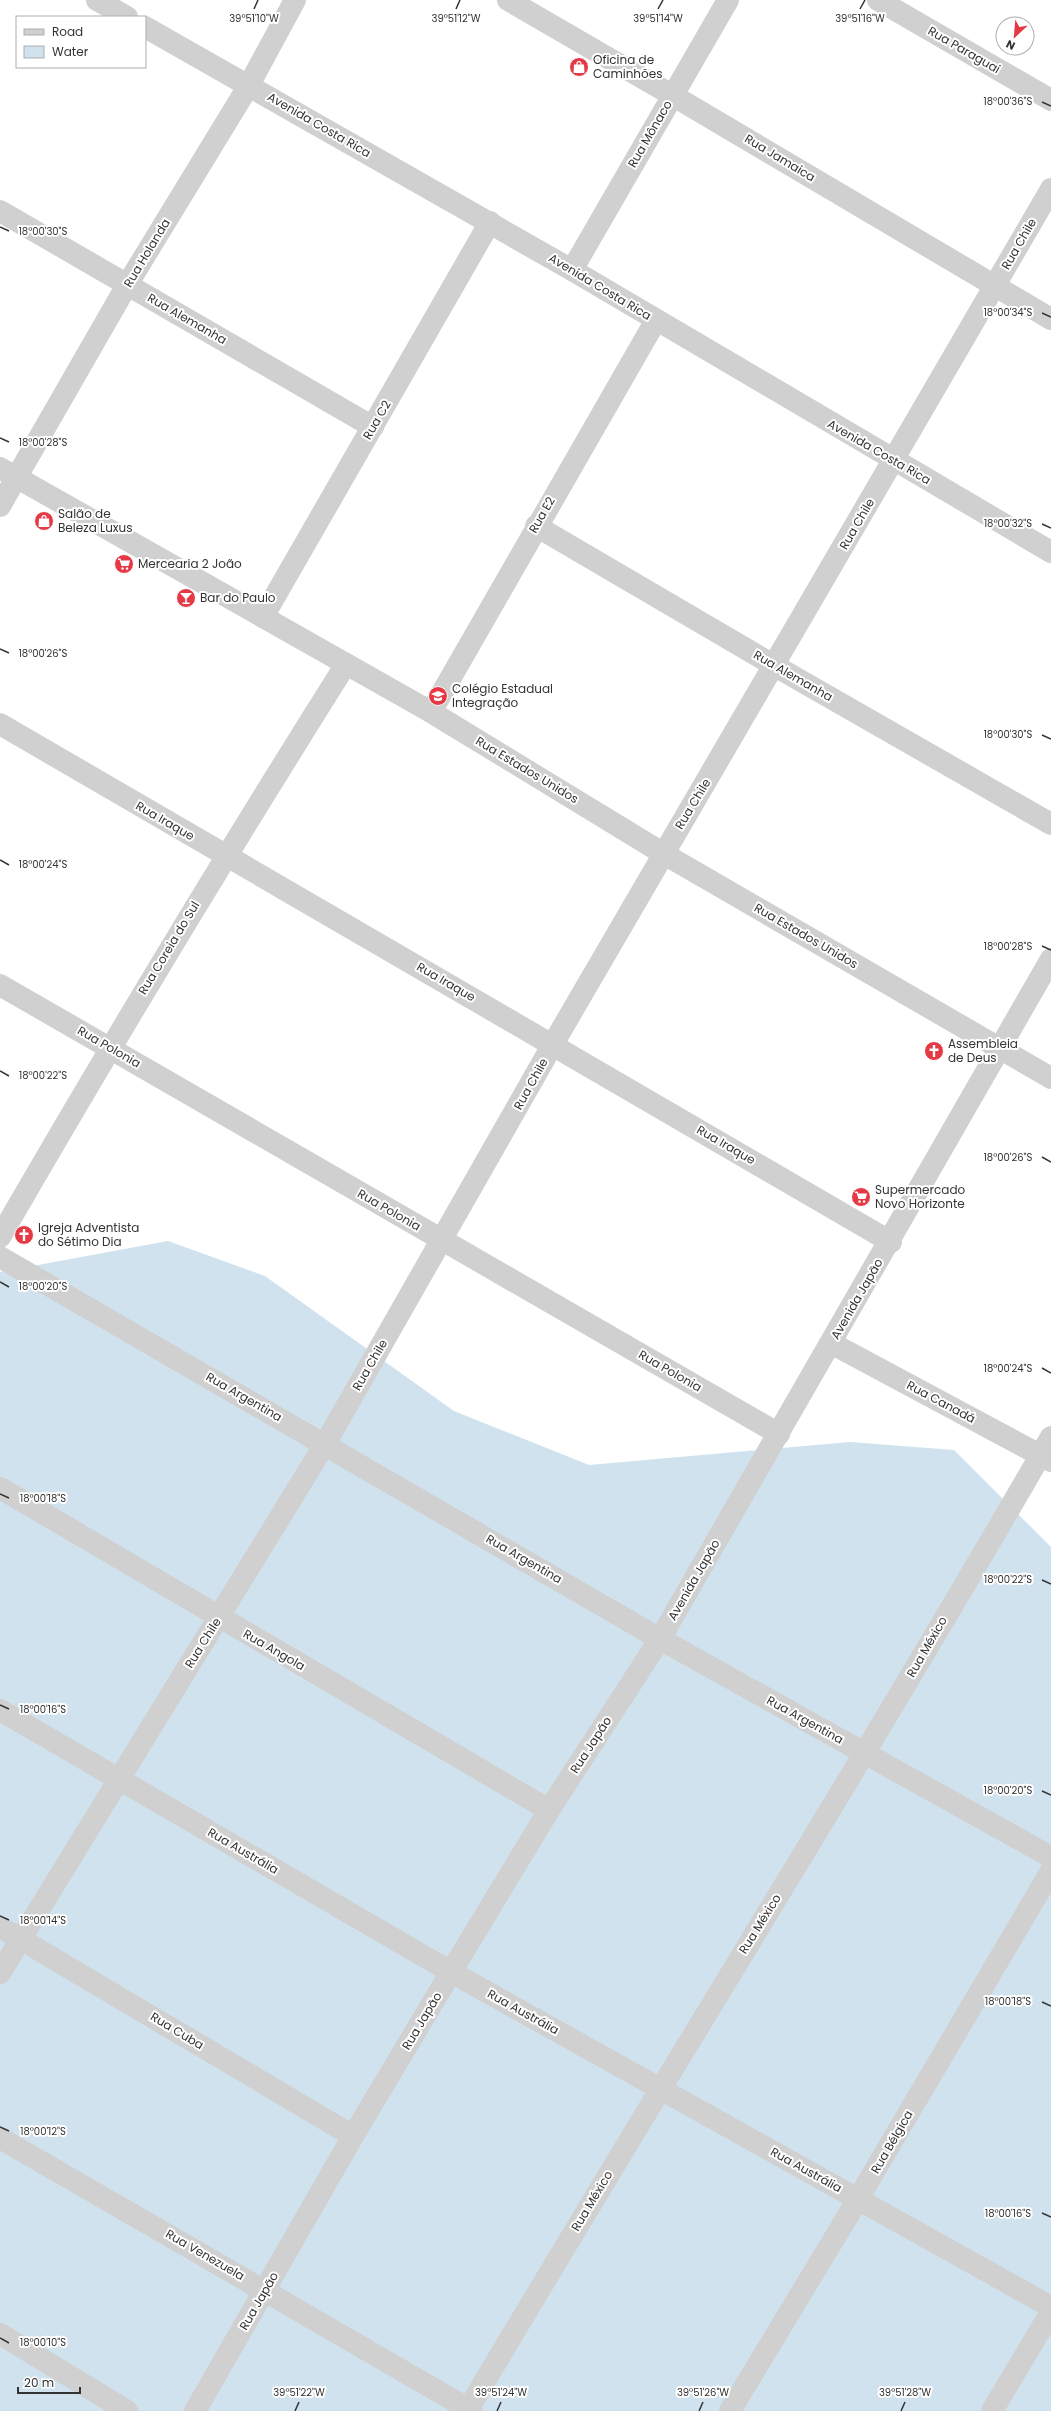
<svg xmlns="http://www.w3.org/2000/svg" width="1051" height="2411" viewBox="0 0 1051 2411" font-family="Poppins,sans-serif">
<style>
.water{fill:#cfe2ee}
.lines{fill:none;stroke-linecap:round;stroke-linejoin:round}
.minor{stroke:#d0d0d0;stroke-width:22}
.ticks{fill:none;stroke:#333;stroke-width:1.5}
.labels{text-anchor:middle;stroke-width:4;stroke-linejoin:round;paint-order:stroke}
.street-label{font-size:12px;fill:#333;stroke:#fff}
.poi-label{font-size:12px;fill:#333;stroke:#fff;text-anchor:start}
.ticks-label{font-size:10px;text-anchor:middle;fill:#333;stroke:#fff;stroke-width:4;stroke-linejoin:round;paint-order:stroke}
</style>
<rect width="100%" height="100%" fill="#fff"/>
<!-- water -->
<polygon class="water" points="168,1241 265,1276 454,1411 589,1465 850,1442 954,1450 1051,1547 1051,2411 0,2411 0,1272"/>
<g class="lines">
<!-- minor -->
<g class="minor">
<polyline points="97,0 127,17"/>
<polyline points="508,0 672,95 1051,319"/>
<polyline points="878,0 1051,100"/>
<polyline points="145,27 572,270 1051,552"/>
<polyline points="0,211 373,427"/>
<polyline points="572,270 728,0"/>
<polyline points="0,468 431,712 664,854 1051,1078"/>
<polyline points="0,506 127,285 249,85 295,0"/>
<polyline points="536,526 775,666 1051,824"/>
<polyline points="263,617 490,222"/>
<polyline points="431,712 656,320"/>
<polyline points="0,724 891,1242"/>
<polyline points="0,985 779,1434"/>
<path d="M0,1237c112,-194 227,-384 346,-573"/>
<polyline points="0,1257 660,1639 1051,1857"/>
<polyline points="831,1343 1051,1461"/>
<polyline points="0,1488 549,1810"/>
<polyline points="0,1710 451,1972 1051,2307"/>
<polyline points="0,1927 353,2136"/>
<polyline points="0,1973 325,1444 553,1044 1051,189"/>
<polyline points="0,2138 472,2411"/>
<polyline points="0,2334 127,2411"/>
<polyline points="195,2411 353,2136 451,1972 549,1810 660,1639 1051,959"/>
<path d="M467,2411c193,-326 395,-646 584,-974"/>
<polyline points="730,2411 858,2199 1051,1871"/>
<polyline points="992,2411 1051,2312"/>
</g>
</g>
<!-- ticks -->
<path class="ticks" d="M254,9l4,-9M456,9l4,-9M658,9l5,-9M860,9l5,-9M1042,102l9,4M0,227l9,4M1042,313l9,4M0,438l9,4M1042,524l9,4M0,649l9,4M1042,735l9,4M0,860l9,5M1042,946l9,4M0,1071l9,5M1042,1157l9,5M0,1282l9,5M1042,1368l9,5M0,1494l9,4M1042,1580l9,4M0,1705l9,4M1042,1791l9,4M0,1916l9,4M1042,2002l9,4M0,2127l9,4M1042,2213l9,4M0,2338l9,5M295,2411l4,-9M497,2411l4,-9M699,2411l4,-9M901,2411l4,-9"/>
<!-- icons -->
<defs>
<symbol id="shop-disc" viewBox="-11 -11 22 22"><circle r="9.5" fill="#e63946" stroke="#fff"/><path d="M-5-2.5h2.3a2.7 3.5 0 0 1 5.4 0H5L5.5 6h-11ZM-1.5-2.5h3a1.5 2.3 0 0 0-3 0Z" fill="#fff"/></symbol>
<symbol id="supermarket-disc" viewBox="-11 -11 22 22"><circle r="9.5" fill="#e63946" stroke="#fff"/><path d="M-6-5.5h2.5l.6 2H6L4.5 2H-2.5L-4.4-4H-6ZM-1.5 3.2a1.3 1.3 0 1 0 .1 0ZM3 3.2a1.3 1.3 0 1 0 .1 0Z" fill="#fff"/></symbol>
<symbol id="bar-disc" viewBox="-11 -11 22 22"><circle r="9.5" fill="#e63946" stroke="#fff"/><path d="M-6-5H6L.8 .8V4.5H3.5V6h-7V4.5H-.8V.8Z" fill="#fff"/></symbol>
<symbol id="school-disc" viewBox="-11 -11 22 22"><circle r="9.5" fill="#e63946" stroke="#fff"/><path d="M0-5L7-2L0 1L-7-2ZM-4 1L0 2.5L4 1V4Q0 6-4 4Z" fill="#fff"/></symbol>
<symbol id="church-disc" viewBox="-11 -11 22 22"><circle r="9.5" fill="#e63946" stroke="#fff"/><path d="M-1.2-6h2.4v3.5h3.3v2.4h-3.3V6h-2.4V-.1h-3.3v-2.4h3.3Z" fill="#fff"/></symbol>
</defs>
<g fill-rule="evenodd">
<use href="#shop-disc" x="568" y="56" width="22" height="22"/>
<use href="#shop-disc" x="33" y="510" width="22" height="22"/>
<use href="#supermarket-disc" x="113" y="553" width="22" height="22"/>
<use href="#bar-disc" x="175" y="587" width="22" height="22"/>
<use href="#school-disc" x="427" y="685" width="22" height="22"/>
<use href="#church-disc" x="923" y="1040" width="22" height="22"/>
<use href="#supermarket-disc" x="850" y="1186" width="22" height="22"/>
<use href="#church-disc" x="13" y="1224" width="22" height="22"/>
</g>
<g class="labels">
<!-- street labels -->
<g class="street-label">
<text transform="translate(964 50) rotate(30)" y="4">Rua Paraguai</text>
<text transform="translate(319 125) rotate(30)" y="4">Avenida Costa Rica</text>
<text transform="translate(650 134) rotate(-60)" y="4">Rua Mônaco</text>
<text transform="translate(780 158) rotate(31)" y="4">Rua Jamaica</text>
<text transform="translate(1019 244) rotate(-60)" y="4">Rua Chile</text>
<text transform="translate(147 253) rotate(-59)" y="4">Rua Holanda</text>
<text transform="translate(600 287) rotate(31)" y="4">Avenida Costa Rica</text>
<text transform="translate(187 319) rotate(30)" y="4">Rua Alemanha</text>
<text transform="translate(377 420) rotate(-60)" y="4">Rua C2</text>
<text transform="translate(879 452) rotate(30)" y="4">Avenida Costa Rica</text>
<text transform="translate(542 515) rotate(-60)" y="4">Rua E2</text>
<text transform="translate(857 524) rotate(-60)" y="4">Rua Chile</text>
<text transform="translate(793 676) rotate(30)" y="4">Rua Alemanha</text>
<text transform="translate(527 770) rotate(31)" y="4">Rua Estados Unidos</text>
<text transform="translate(693 804) rotate(-59)" y="4">Rua Chile</text>
<text transform="translate(165 821) rotate(30)" y="4">Rua Iraque</text>
<text transform="translate(806 936) rotate(30)" y="4">Rua Estados Unidos</text>
<text transform="translate(169 948) rotate(-59)" y="4">Rua Coreia do Sul</text>
<text transform="translate(446 982) rotate(30)" y="4">Rua Iraque</text>
<text transform="translate(109 1047) rotate(30)" y="4">Rua Polonia</text>
<text transform="translate(531 1084) rotate(-61)" y="4">Rua Chile</text>
<text transform="translate(726 1145) rotate(30)" y="4">Rua Iraque</text>
<text transform="translate(389 1210) rotate(30)" y="4">Rua Polonia</text>
<text transform="translate(857 1299) rotate(-60)" y="4">Avenida Japão</text>
<text transform="translate(370 1365) rotate(-60)" y="4">Rua Chile</text>
<text transform="translate(670 1371) rotate(30)" y="4">Rua Polonia</text>
<text transform="translate(244 1397) rotate(30)" y="4">Rua Argentina</text>
<text transform="translate(941 1402) rotate(28)" y="4">Rua Canadá</text>
<text transform="translate(524 1559) rotate(30)" y="4">Rua Argentina</text>
<text transform="translate(694 1580) rotate(-60)" y="4">Avenida Japão</text>
<text transform="translate(203 1643) rotate(-58)" y="4">Rua Chile</text>
<text transform="translate(927 1647) rotate(-60)" y="4">Rua México</text>
<text transform="translate(274 1650) rotate(30)" y="4">Rua Angola</text>
<text transform="translate(805 1720) rotate(29)" y="4">Rua Argentina</text>
<text transform="translate(591 1745) rotate(-57)" y="4">Rua Japão</text>
<text transform="translate(243 1851) rotate(30)" y="4">Rua Austrália</text>
<text transform="translate(760 1924) rotate(-58)" y="4">Rua México</text>
<text transform="translate(523 2012) rotate(29)" y="4">Rua Austrália</text>
<text transform="translate(422 2021) rotate(-59)" y="4">Rua Japão</text>
<text transform="translate(177 2031) rotate(31)" y="4">Rua Cuba</text>
<text transform="translate(892 2142) rotate(-60)" y="4">Rua Bélgica</text>
<text transform="translate(806 2170) rotate(29)" y="4">Rua Austrália</text>
<text transform="translate(592 2201) rotate(-59)" y="4">Rua México</text>
<text transform="translate(205 2255) rotate(30)" y="4">Rua Venezuela</text>
<text transform="translate(259 2301) rotate(-60)" y="4">Rua Japão</text>
</g>
<!-- poi labels -->
<g class="poi-label">
<text x="593" y="64">Oficina de<tspan x="593" dy="14">Caminhões</tspan></text>
<text x="58" y="518">Salão de<tspan x="58" dy="14">Beleza Luxus</tspan></text>
<text x="138" y="568">Mercearia 2 João</text>
<text x="200" y="602">Bar do Paulo</text>
<text x="452" y="693">Colégio Estadual<tspan x="452" dy="14">Integração</tspan></text>
<text x="948" y="1048">Assembleia<tspan x="948" dy="14">de Deus</tspan></text>
<text x="875" y="1194">Supermercado<tspan x="875" dy="14">Novo Horizonte</tspan></text>
<text x="38" y="1232">Igreja Adventista<tspan x="38" dy="14">do Sétimo Dia</tspan></text>
</g>
</g>
<g class="ticks-label">
<text x="254" y="22">39°51'10"W</text>
<text x="456" y="22">39°51'12"W</text>
<text x="658" y="22">39°51'14"W</text>
<text x="860" y="22">39°51'16"W</text>
<text x="1008" y="105">18°00'36"S</text>
<text x="43" y="235">18°00'30"S</text>
<text x="1008" y="316">18°00'34"S</text>
<text x="43" y="446">18°00'28"S</text>
<text x="1008" y="527">18°00'32"S</text>
<text x="43" y="657">18°00'26"S</text>
<text x="1008" y="738">18°00'30"S</text>
<text x="43" y="868">18°00'24"S</text>
<text x="1008" y="950">18°00'28"S</text>
<text x="43" y="1079">18°00'22"S</text>
<text x="1008" y="1161">18°00'26"S</text>
<text x="43" y="1290">18°00'20"S</text>
<text x="1008" y="1372">18°00'24"S</text>
<text x="43" y="1502">18°00'18"S</text>
<text x="1008" y="1583">18°00'22"S</text>
<text x="43" y="1713">18°00'16"S</text>
<text x="1008" y="1794">18°00'20"S</text>
<text x="43" y="1924">18°00'14"S</text>
<text x="1008" y="2005">18°00'18"S</text>
<text x="43" y="2135">18°00'12"S</text>
<text x="1008" y="2217">18°00'16"S</text>
<text x="43" y="2346">18°00'10"S</text>
<text x="299" y="2396">39°51'22"W</text>
<text x="501" y="2396">39°51'24"W</text>
<text x="703" y="2396">39°51'26"W</text>
<text x="905" y="2396">39°51'28"W</text>
</g>
<!-- legend -->
<rect x="16" y="16" width="130" height="52" fill="#ffffff" stroke="#adadad"/>
<rect x="24" y="29" width="20" height="6" fill="#d0d0d0" stroke="#adadad"/>
<text x="52" y="36" font-size="12" fill="#333333">Road</text>
<rect x="24" y="46" width="20" height="12" fill="#cfe2ee" stroke="#adadad"/>
<text x="52" y="56" font-size="12" fill="#333333">Water</text>
<!-- north arrow -->
<g transform="translate(1015 36) rotate(206)"><circle r="19" fill="#ffffff" stroke="#adadad"/>
<path d="M0-3L7 15L0 10L-7 15Z" fill="#e63946"/>
<text y="-6" font-size="11" font-weight="bold" text-anchor="middle" fill="#333333">N</text>
</g>
<!-- scale -->
<path d="M18 2387v6h62v-6" fill="none" stroke="#333333" stroke-width="2"/>
<text x="24" y="2387" font-size="12" fill="#333333" stroke="#ffffff" stroke-width="3" paint-order="stroke">20 m</text>
</svg>
